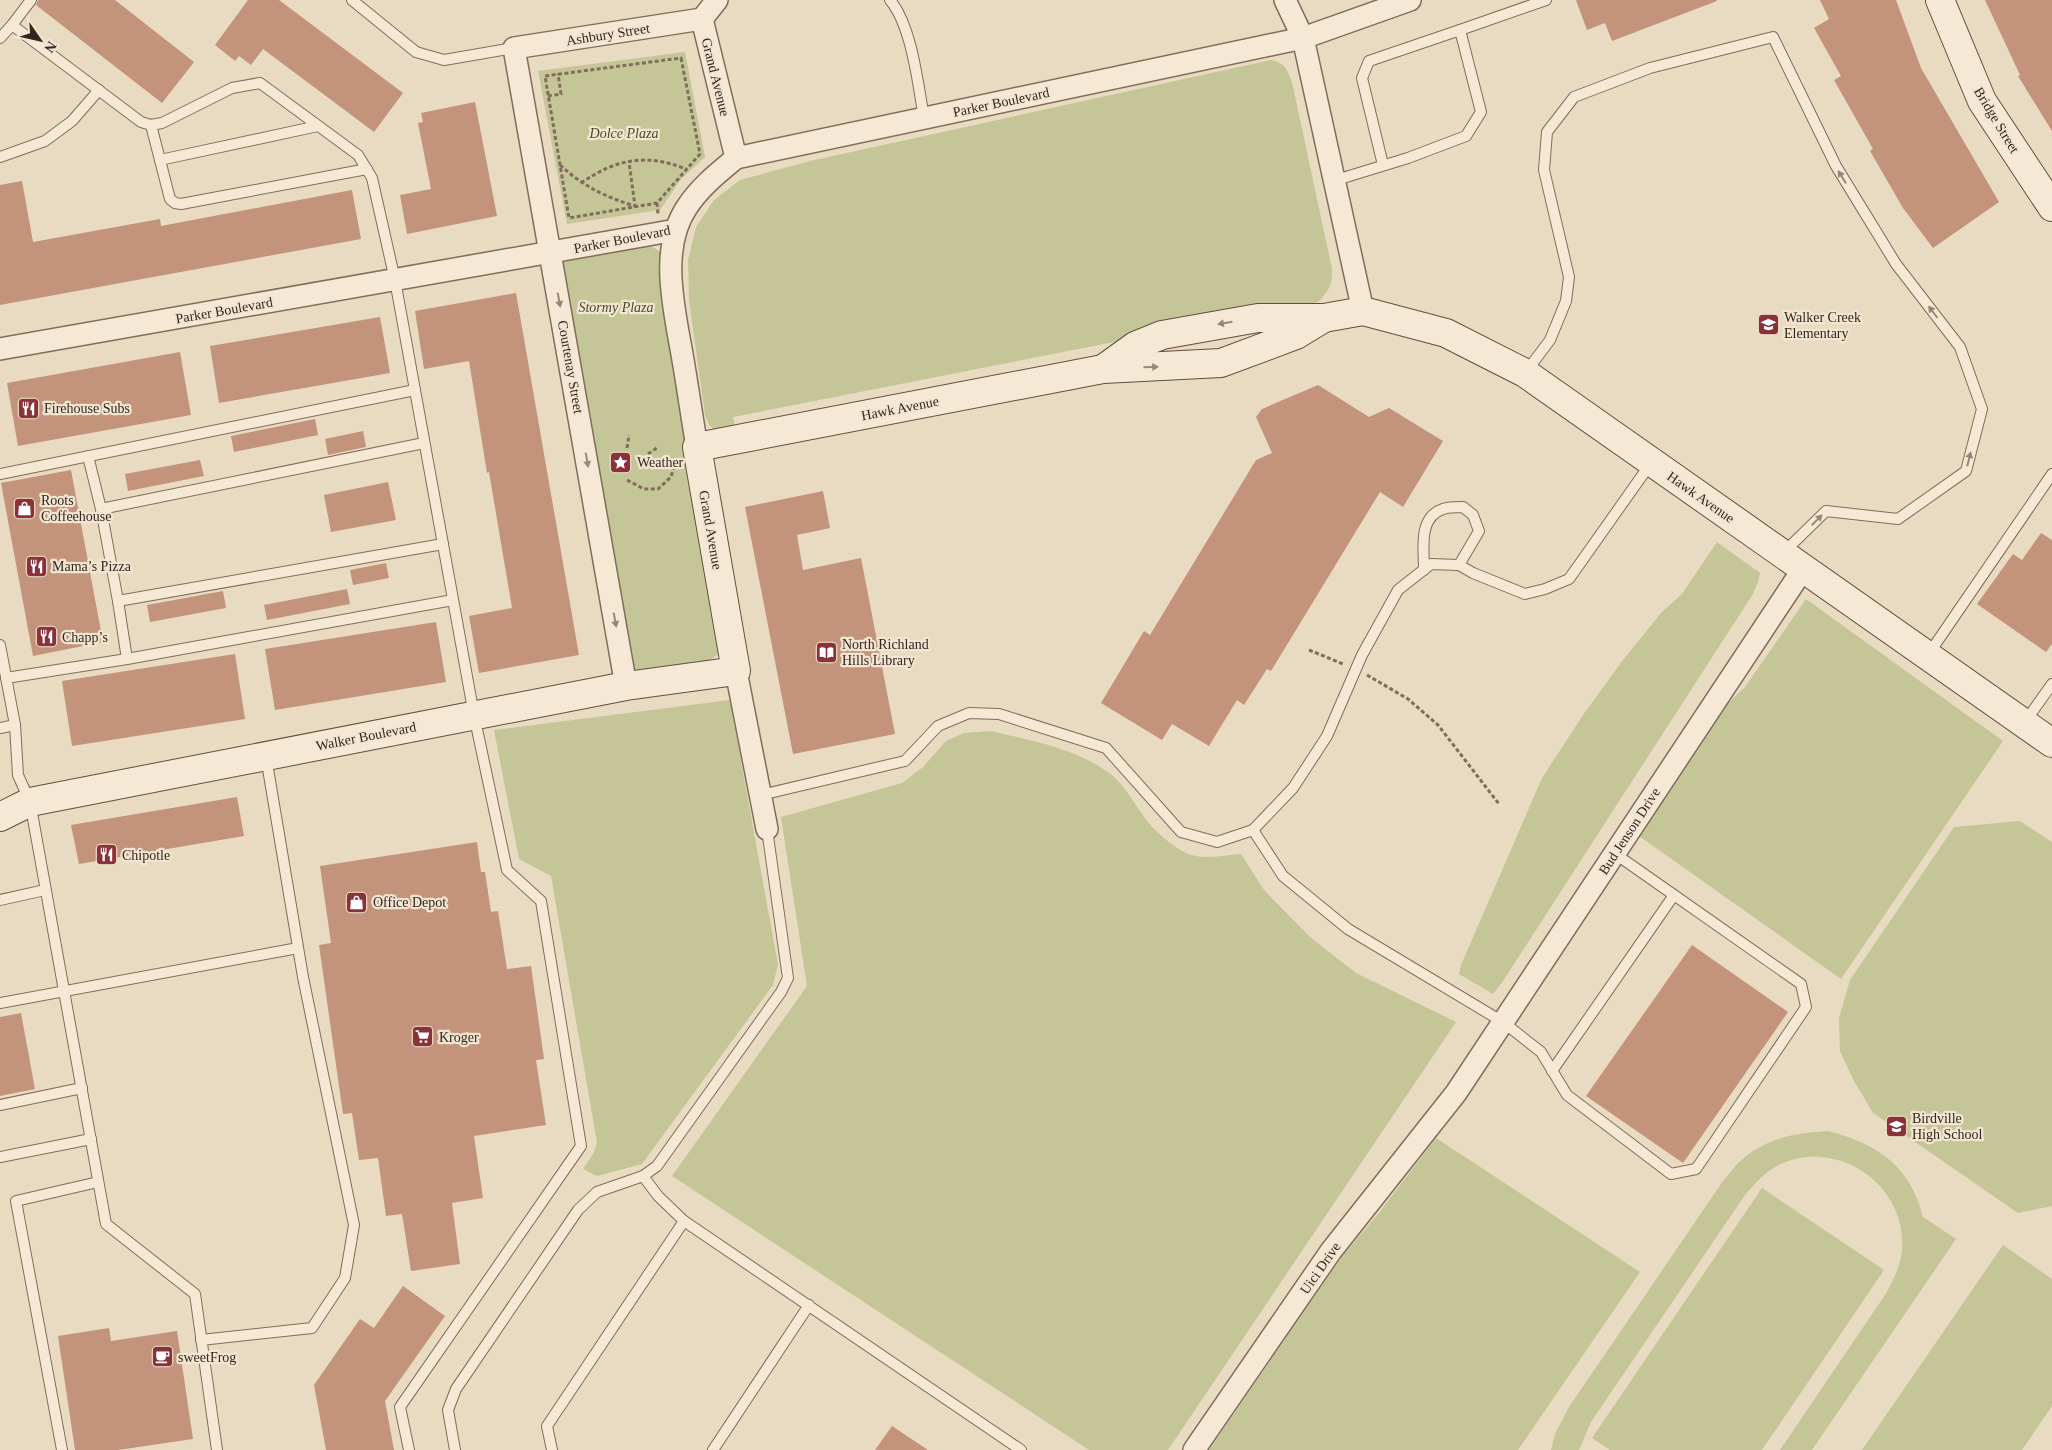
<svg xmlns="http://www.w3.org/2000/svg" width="2052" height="1450" viewBox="0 0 2052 1450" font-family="'Times New Roman',serif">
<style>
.green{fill:#c5c697}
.building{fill:#c4937b}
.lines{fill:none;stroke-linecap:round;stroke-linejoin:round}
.lane-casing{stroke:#826c5b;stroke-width:12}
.street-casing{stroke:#826c5b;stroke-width:24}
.secondary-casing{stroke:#634e3e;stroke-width:30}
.path{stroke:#826c5b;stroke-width:3;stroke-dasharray:4 2.5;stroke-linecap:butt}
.lane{stroke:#f5e9d5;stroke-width:10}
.street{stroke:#f5e9d5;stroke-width:21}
.secondary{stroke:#f5e9d5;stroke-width:28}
.oneway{fill:#94887a}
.labels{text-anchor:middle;stroke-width:4.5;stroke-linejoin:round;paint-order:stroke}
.street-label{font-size:14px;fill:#33261e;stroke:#f2e5d1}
.park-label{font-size:14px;font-style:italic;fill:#474d26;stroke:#f2e5d1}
.poi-label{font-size:14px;fill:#33261e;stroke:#f2e5d1;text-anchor:start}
</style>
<rect width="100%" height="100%" fill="#e9dac2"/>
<!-- green -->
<g class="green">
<polygon points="685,52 705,157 681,179 660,210 567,224 538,71"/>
<path d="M1271,60c14,3 16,9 21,22l40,187c1,15 -3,22 -14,33l-585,115 2,12 -20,1 -6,-5 -4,-10 -16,-115 -1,-40 8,-33 18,-27 26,-20 70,-19z"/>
<polygon points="649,244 660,252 663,264 663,306 723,647 717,655 705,664 639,673 633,668 560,268 563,262 570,257"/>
<polygon points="1717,542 1760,573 1758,582 1753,594 1503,981 1493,994 1459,974 1461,965 1542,778 1583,715 1623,660 1661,613 1682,594"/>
<polygon points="1806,599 2003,741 1841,979 1639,836 1710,720 1745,687"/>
<polygon points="730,700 778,965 773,985 642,1164 597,1176 583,1169 593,1154 597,1143 551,876 519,859 494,730"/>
<path d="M991,731c41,10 84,17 118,42 15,11 23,27 33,41 11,16 29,32 46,40 15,6 38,1 53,0l23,36 46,47 46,36 100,49 -288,428h-79l-417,-274 135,-190 -26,-169 121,-34 21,-16 23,-26 18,-8z"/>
<polygon points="2020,821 2052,842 2052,1206 2018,1213 1873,1113 1853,1079 1840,1051 1839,1018 1850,980 1954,827"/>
<path d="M1828,1131c49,13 82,34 95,86l33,22 -144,211h-32l107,-158c7,-14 14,-27 15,-43 5,-64 -65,-112 -123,-84 -15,7 -24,19 -34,30l-154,227 -12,28h-28l4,-16 14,-27 154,-226c7,-8 13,-17 21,-23 24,-21 54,-25 84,-27z"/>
<polygon points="1436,1138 1640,1272 1518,1450 1209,1450 1343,1255 1378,1214"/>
<polygon points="1762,1188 1884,1270 1762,1450 1610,1450 1592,1438"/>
<polygon points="2003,1245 2052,1279 2052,1406 2022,1450 1862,1450"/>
</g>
<!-- building -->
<g class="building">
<polygon points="38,0 115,0 194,62 162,103 36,5"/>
<polygon points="248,0 279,0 403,93 374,132 263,49 251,65 239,56 235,61 215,45"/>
<polygon points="1576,0 1716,0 1717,1 1612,41 1605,23 1587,30"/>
<polygon points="1820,0 1896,0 1921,68 1999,202 1933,248 1903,208 1870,151 1873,149 1834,80 1841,76 1814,28 1829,19"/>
<polygon points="1985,0 2052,0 2052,131 2018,76 2020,75"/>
<polygon points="475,102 497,216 407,234 400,195 431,189 418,123 423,122 421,113"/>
<polygon points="22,181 33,242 160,219 161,226 352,190 361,239 0,305 0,185"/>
<polygon points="516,293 579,655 479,673 469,616 512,608 489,472 487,473 469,361 424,369 415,311"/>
<polygon points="380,317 390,373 219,403 210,346"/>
<polygon points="180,352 191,415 18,446 7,383"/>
<polygon points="1318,385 1369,417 1389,408 1443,441 1403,507 1380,492 1271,671 1267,669 1244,705 1237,700 1209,746 1172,724 1162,740 1101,703 1144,631 1150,635 1256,460 1272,453 1256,417 1262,409"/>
<polygon points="315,419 318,435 234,452 231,436"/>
<polygon points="363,431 366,447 328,455 325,439"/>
<polygon points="200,460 204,476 128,491 125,474"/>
<polygon points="71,470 103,642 33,656 1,483"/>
<polygon points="388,482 396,520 331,532 324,495"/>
<polygon points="823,491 830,528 797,535 803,570 861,558 895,734 793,754 745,507"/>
<polygon points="2041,533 2052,540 2052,644 2046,652 1977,604 2013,554 2022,560"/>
<polygon points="386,563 389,578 353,585 350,570"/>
<polygon points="347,589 350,604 267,620 264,605"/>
<polygon points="223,591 226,608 150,622 147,605"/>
<polygon points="436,622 446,682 275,710 265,649"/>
<polygon points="235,654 245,719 72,746 62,681"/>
<polygon points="237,797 244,836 79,864 71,825"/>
<polygon points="477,842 481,872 485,872 491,912 498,911 507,969 531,966 544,1059 536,1060 546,1125 474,1136 483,1198 452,1203 460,1264 411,1271 402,1214 386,1216 378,1158 359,1160 352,1113 343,1114 319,945 331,943 320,866"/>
<polygon points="1692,945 1788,1012 1683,1163 1586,1096"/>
<polygon points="21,1013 35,1089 0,1096 0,1017"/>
<polygon points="403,1286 445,1316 385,1401 394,1450 326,1450 314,1385 360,1319 374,1328"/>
<polygon points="109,1328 111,1341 177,1331 193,1439 118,1450 75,1450 58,1336"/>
<polygon points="892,1426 928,1450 875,1450"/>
</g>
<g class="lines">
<defs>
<g id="lane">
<polyline points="31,0 12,25 141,122 151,125 162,123 232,88 260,83 358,155 372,178 395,280 474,715 507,870 541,901 581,1146 400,1407 409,1450"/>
<polyline points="352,0 416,52 444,60 514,48"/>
<path d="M890,0c22,26 28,85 34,118"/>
<polyline points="1460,30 1546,0"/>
<polyline points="0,38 12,25"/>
<polyline points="151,125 170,199 175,203 181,204 367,169"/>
<polyline points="0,157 45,141 72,121 99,90"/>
<polyline points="160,160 318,126"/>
<polyline points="1333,181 1408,158 1466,136 1481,112 1460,30 1369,61 1362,78 1383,165"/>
<polyline points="1526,372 1550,340 1566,301 1569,277 1544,170 1547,132 1574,97 1650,68 1773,37 1836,166 1896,264 1960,347 1982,409 1966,471 1898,519 1826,511 1783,553"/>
<polyline points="424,443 101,509 118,601 443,544"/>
<polyline points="88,456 101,509"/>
<polyline points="0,474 415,390"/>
<path d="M1424,570c0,-21 -6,-53 19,-61 5,-2 14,-2 20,-2l10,8 6,16 -20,34"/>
<polyline points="118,601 127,659"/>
<polyline points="0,645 15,725 18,775 30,802 106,1224 195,1294 217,1450"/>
<polyline points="1928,655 2052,474"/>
<polyline points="6,678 127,659 453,600"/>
<polyline points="2025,722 2052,684"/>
<polyline points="0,728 15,725"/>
<polyline points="761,795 905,761 938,726 969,713 999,714 1106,748 1181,832 1217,842 1253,830 1283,876 1348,929 1503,1022 1541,1052 1567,1095 1671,1174 1696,1169 1806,1007 1801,984 1614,853"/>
<polyline points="1253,830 1293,788 1327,736 1362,655 1398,590 1431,564 1459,565 1473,573 1525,594 1545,589 1569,579 1651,463"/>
<polyline points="0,900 45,890"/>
<polyline points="0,1003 298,948"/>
<polyline points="1552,1071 1674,895"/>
<polyline points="0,1105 82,1088"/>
<polyline points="0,1157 91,1139"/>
<polyline points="643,1176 658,1196 684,1221 1021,1450"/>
<polyline points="201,1340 312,1328 345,1278 354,1225 303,977 266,757"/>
<polyline points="62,1450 16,1201 98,1182"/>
<polyline points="455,1450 448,1410 456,1389 578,1210 597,1192 643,1176 657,1166 781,992 788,978 767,829"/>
<polyline points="552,1450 547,1426 684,1221"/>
<polyline points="713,1450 809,1305"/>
</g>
<g id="street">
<polyline points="717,0 702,19 736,158"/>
<polyline points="1285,0 1303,38 1363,311"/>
<polyline points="0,349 676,230"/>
<path d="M697,447c-5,-29 -9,-58 -14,-87 -8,-48 -25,-110 4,-153 13,-20 31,-34 49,-49l567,-120 107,-38"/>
<polyline points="736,671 767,829"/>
<polyline points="626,686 514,48 702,19"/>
<polyline points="1194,1450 1331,1251 1456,1093 1803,569"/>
</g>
<g id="secondary">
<polyline points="1940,0 1982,101 2052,207"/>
<polyline points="1103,369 1135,346 1162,335 1258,318 1324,318 1363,311 1446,333 1525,373 2052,743"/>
<polyline points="0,817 30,802 626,686 736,671 697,447 1103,369 1221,363 1296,335 1324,318"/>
</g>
</defs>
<!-- lane casing -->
<use href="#lane" class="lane-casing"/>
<!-- street casing -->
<use href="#street" class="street-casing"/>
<!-- secondary casing -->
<use href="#secondary" class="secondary-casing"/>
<!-- path -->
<g class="path">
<polygon points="681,58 700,154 657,203 569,218 545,76"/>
<polyline points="548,96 561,94 558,74"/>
<path d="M560,165c23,21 45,32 75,41l-6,-44"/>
<path d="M581,183c35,-24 65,-30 105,-14"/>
<polyline points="657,203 658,214"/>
<polyline points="627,448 629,435"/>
<polyline points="648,454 658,447"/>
<polyline points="627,480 644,489 658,489 671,477 676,459"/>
<polyline points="1309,650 1343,664"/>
<polyline points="1367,675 1408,699 1438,725 1499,804"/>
</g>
<!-- lane -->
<use href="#lane" class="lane"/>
<!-- street -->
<use href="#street" class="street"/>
<!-- secondary -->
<use href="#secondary" class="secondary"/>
</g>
<!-- one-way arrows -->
<defs><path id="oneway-solid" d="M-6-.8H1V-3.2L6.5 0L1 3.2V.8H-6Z" transform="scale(1.25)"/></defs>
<g class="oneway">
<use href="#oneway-solid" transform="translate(1842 177) rotate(-122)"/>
<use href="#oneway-solid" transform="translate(559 300) rotate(80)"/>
<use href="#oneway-solid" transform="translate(1933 312) rotate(-127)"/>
<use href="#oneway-solid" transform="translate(1225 323) rotate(171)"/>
<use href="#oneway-solid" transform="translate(1151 367) rotate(-2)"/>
<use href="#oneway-solid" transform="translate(1969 459) rotate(-76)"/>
<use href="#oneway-solid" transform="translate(587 460) rotate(80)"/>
<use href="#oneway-solid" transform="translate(1817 520) rotate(-45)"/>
<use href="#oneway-solid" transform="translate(615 620) rotate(80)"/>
</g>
<!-- icons -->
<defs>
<symbol id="school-square" viewBox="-11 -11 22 22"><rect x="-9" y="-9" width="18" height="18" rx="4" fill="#8b3139" stroke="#f2e5d1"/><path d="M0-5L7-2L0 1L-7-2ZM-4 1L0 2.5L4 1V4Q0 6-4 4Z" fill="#fff"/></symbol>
<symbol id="restaurant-square" viewBox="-11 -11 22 22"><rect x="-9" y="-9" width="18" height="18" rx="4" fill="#8b3139" stroke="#f2e5d1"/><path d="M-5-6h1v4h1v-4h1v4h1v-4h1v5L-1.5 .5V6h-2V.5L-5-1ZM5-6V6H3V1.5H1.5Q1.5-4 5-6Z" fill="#fff"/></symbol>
<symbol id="sight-square" viewBox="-11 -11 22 22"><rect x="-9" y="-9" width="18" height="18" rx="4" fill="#8b3139" stroke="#f2e5d1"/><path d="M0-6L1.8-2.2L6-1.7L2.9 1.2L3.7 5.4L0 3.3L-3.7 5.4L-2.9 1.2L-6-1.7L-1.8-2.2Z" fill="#fff"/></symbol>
<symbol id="shop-square" viewBox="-11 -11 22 22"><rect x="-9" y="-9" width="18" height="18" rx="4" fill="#8b3139" stroke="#f2e5d1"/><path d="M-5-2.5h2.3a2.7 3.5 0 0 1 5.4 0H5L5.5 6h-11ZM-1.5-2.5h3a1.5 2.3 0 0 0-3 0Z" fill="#fff"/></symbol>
<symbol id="library-square" viewBox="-11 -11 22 22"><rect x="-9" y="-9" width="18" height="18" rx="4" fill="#8b3139" stroke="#f2e5d1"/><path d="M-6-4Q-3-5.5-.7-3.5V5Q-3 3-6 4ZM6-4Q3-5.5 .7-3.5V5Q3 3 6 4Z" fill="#fff"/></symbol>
<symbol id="supermarket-square" viewBox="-11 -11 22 22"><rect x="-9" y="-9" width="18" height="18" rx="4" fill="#8b3139" stroke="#f2e5d1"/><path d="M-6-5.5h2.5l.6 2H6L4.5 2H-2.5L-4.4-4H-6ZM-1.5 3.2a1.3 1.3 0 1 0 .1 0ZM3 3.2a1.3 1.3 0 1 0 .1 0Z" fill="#fff"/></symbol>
<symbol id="cafe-square" viewBox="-11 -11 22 22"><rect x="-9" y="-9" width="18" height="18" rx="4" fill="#8b3139" stroke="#f2e5d1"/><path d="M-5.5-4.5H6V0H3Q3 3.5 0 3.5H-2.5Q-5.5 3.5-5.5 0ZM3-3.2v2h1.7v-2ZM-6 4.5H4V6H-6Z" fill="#fff"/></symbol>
</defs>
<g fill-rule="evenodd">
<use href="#school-square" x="1756" y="312" width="25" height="25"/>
<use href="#restaurant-square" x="16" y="396" width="25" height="25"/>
<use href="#sight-square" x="608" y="450" width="25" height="25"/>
<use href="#shop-square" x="12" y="496" width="25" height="25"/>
<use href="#restaurant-square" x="24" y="554" width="25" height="25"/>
<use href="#restaurant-square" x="34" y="624" width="25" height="25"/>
<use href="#library-square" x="814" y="640" width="25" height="25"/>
<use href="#restaurant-square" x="94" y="842" width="25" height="25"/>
<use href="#shop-square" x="344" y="890" width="25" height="25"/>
<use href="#supermarket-square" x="410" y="1024" width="25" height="25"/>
<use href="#school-square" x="1884" y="1114" width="25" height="25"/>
<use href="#cafe-square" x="150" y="1344" width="25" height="25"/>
</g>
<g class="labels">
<!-- street labels -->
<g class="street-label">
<text transform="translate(608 34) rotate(-9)" y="5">Ashbury Street</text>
<text transform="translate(716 77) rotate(76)" y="5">Grand Avenue</text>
<text transform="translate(1001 102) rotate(-12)" y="5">Parker Boulevard</text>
<text transform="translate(1997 120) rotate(59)" y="5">Bridge Street</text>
<text transform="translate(622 239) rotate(-11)" y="5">Parker Boulevard</text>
<text transform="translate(224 310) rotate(-10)" y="5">Parker Boulevard</text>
<text transform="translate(571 367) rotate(80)" y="5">Courtenay Street</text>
<text transform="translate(900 408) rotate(-11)" y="5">Hawk Avenue</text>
<text transform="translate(1701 497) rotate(35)" y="5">Hawk Avenue</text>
<text transform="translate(711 530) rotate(80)" y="5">Grand Avenue</text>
<text transform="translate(366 736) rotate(-11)" y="5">Walker Boulevard</text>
<text transform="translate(1629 831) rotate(-57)" y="5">Bud Jenson Drive</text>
<text transform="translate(1320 1268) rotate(-55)" y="5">Uici Drive</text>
</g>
<!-- park labels -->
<g class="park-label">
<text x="624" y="138">Dolce Plaza</text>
<text x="616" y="312">Stormy Plaza</text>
</g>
<!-- poi labels -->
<g class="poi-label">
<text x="1784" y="322">Walker Creek<tspan x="1784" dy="16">Elementary</tspan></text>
<text x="44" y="413">Firehouse Subs</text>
<text x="637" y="467">Weather</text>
<text x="41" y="505">Roots<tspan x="41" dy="16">Coffeehouse</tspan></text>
<text x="52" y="571">Mama’s Pizza</text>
<text x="62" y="642">Chapp’s</text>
<text x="842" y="649">North Richland<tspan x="842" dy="16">Hills Library</tspan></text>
<text x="122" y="860">Chipotle</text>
<text x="373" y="907">Office Depot</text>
<text x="439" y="1042">Kroger</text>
<text x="1912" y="1123">Birdville<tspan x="1912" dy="16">High School</tspan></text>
<text x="178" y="1362">sweetFrog</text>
</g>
</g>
<!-- north arrow -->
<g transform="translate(40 40) rotate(124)" stroke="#f2e5d1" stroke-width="4" paint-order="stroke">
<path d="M0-4L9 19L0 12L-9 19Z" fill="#33261e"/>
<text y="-8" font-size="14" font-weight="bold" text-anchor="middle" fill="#33261e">N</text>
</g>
</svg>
